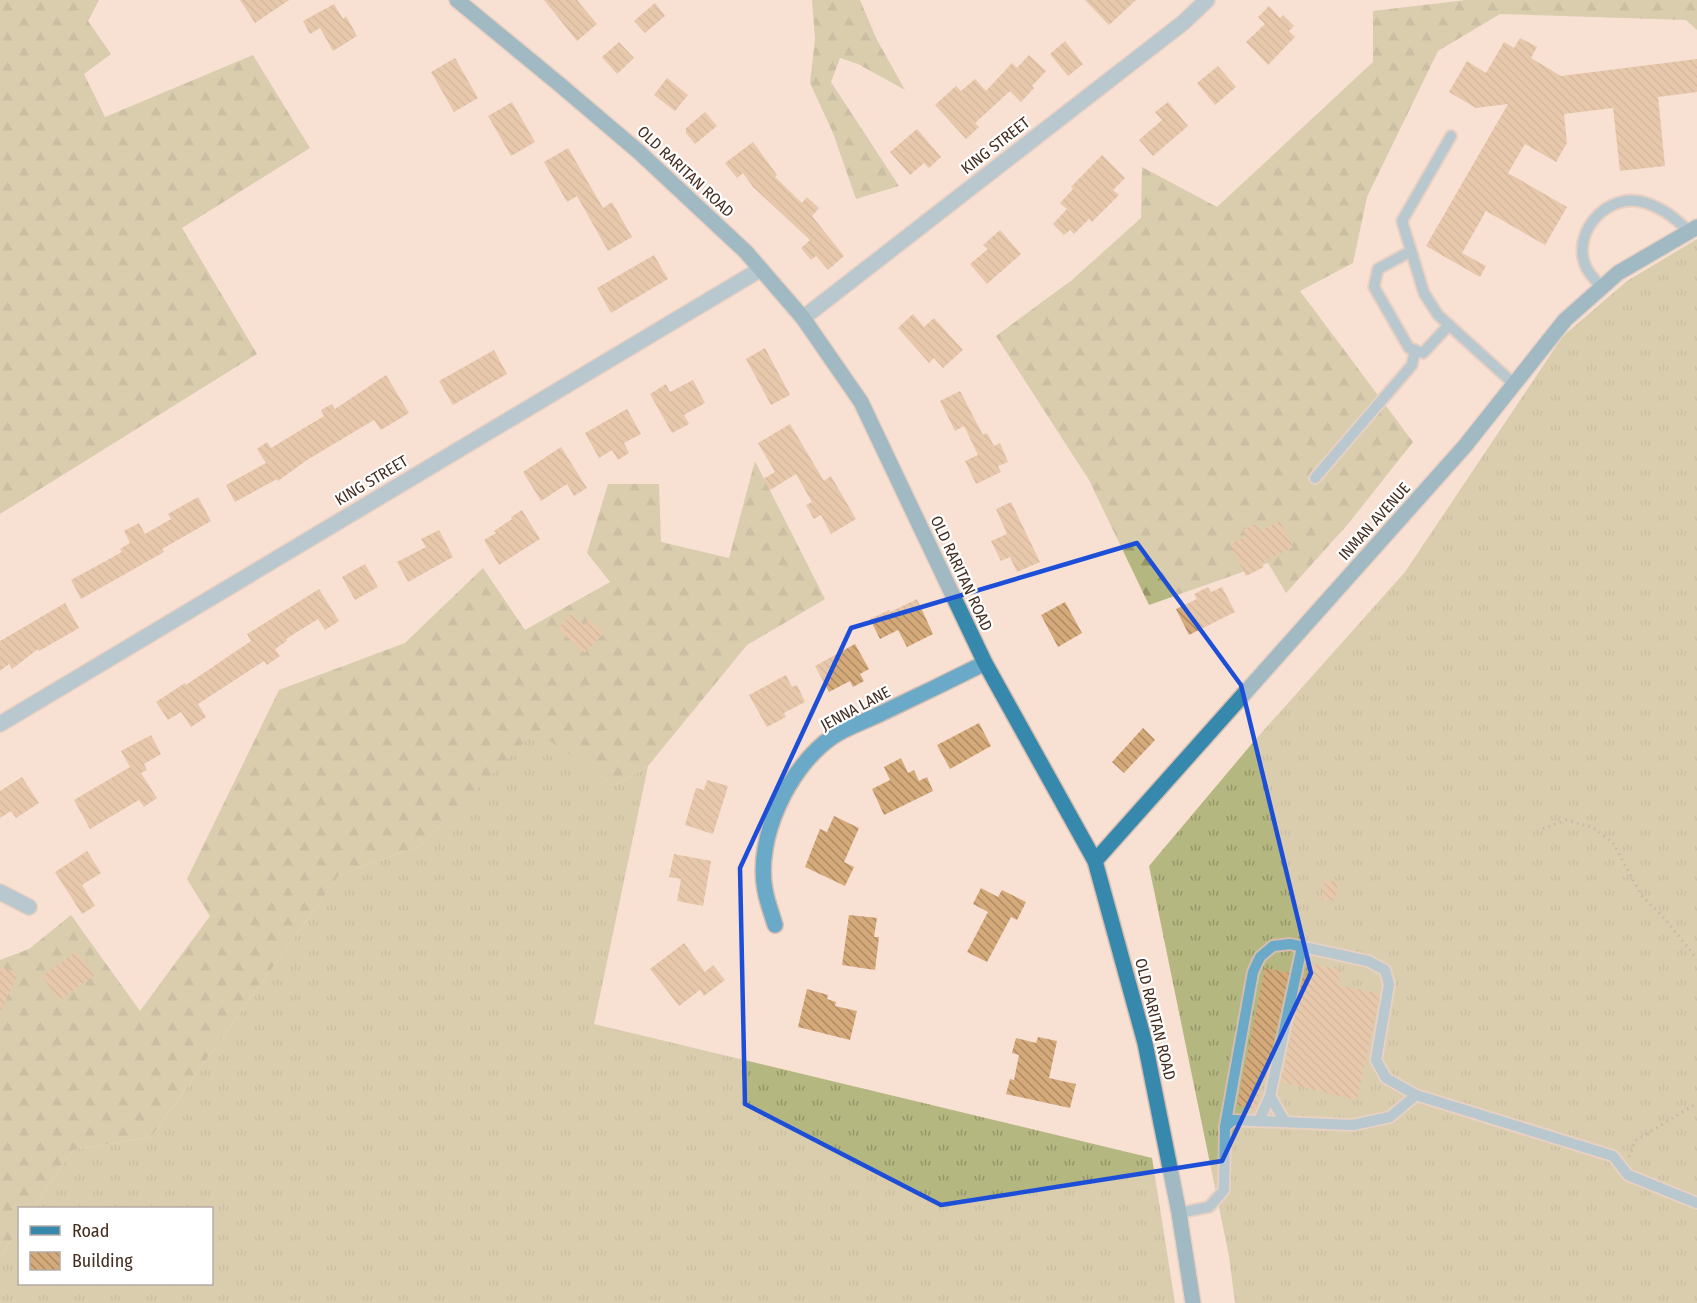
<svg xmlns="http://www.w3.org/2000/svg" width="1697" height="1303" viewBox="0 0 1697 1303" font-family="'Fira Sans Condensed',sans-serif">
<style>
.grass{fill:url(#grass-tufts)}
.forest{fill:url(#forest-firs)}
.building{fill:url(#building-back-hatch)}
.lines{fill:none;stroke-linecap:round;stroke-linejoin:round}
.lane-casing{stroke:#d4bcaf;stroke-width:14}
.street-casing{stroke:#d4bcaf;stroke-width:18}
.secondary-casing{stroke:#d4bcaf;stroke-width:18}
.path{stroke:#988174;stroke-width:3;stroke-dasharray:1.5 4.5;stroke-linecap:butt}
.lane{stroke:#6aaac8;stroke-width:10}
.street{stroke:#6aaac8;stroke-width:15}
.secondary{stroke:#3689ad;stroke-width:15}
.marked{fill:none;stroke:#1d4ed8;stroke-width:4.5;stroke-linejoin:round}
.labels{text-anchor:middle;stroke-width:4.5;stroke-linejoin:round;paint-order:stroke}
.street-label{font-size:16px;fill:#442d20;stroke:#fff}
</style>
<defs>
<pattern id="grass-tufts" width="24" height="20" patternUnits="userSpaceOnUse" patternTransform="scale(1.5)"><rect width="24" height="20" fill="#b5b780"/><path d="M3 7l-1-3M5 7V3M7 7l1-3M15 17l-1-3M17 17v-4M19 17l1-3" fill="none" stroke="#959568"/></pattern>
<pattern id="forest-firs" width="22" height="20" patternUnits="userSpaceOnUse" patternTransform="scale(1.5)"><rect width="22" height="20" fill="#b5b780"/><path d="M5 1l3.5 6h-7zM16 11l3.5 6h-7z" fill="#959568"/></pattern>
<pattern id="building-back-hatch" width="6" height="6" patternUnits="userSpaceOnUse" patternTransform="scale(1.5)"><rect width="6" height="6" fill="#d5aa7a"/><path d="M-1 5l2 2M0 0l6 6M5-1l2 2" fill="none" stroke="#ae8b64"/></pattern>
</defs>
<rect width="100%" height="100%" fill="#f8e0d3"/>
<!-- grass -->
<g class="grass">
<polygon points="1697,239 1697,1303 1235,1303 1229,1256 1149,866 1255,740 1405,572 1563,336 1627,281"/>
<polygon points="536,730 614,786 648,766 594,1024 1152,1158 1175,1303 0,1303 0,1257 19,1229 20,1284 212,1284 212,1208 33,1208 73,1150 151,1137 339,875 421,845"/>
</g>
<!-- forest -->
<g class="forest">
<polygon points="0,0 99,0 88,21 111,54 84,74 105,117 253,55 310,148 182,228 257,354 0,514"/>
<polygon points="812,0 860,0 877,40 905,90 858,64 840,58 831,82 899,186 856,199 833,133 810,83 815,39"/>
<polygon points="1466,0 1697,0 1697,30 1686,20 1500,14 1438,51 1367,197 1353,263 1300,291 1413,442 1348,524 1286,593 1268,563 1149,605 1089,480 996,336 1072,280 1141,218 1142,167 1217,207 1373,62 1373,11"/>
<polygon points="755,461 825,599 747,645 648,766 614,786 536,731 421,845 339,875 151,1137 73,1150 33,1208 20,1208 19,1229 0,1257 0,960 29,949 71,915 140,1011 210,916 187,879 279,690 405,643 483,568 525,630 610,582 587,553 608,484 659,484 661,542 729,558"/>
</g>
<!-- building -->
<g class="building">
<polygon points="240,0 289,0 255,23"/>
<polygon points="544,0 577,0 597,24 577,41"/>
<polygon points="1085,0 1136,0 1109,25"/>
<polygon points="655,3 665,16 645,33 634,21"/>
<polygon points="334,4 343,19 346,16 357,36 333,51 320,28 310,34 303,21"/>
<polygon points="1269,6 1280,18 1283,15 1294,26 1289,31 1295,37 1268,65 1246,42 1265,24 1258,17"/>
<polygon points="1520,38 1537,47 1531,58 1561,76 1697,59 1697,92 1658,97 1665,166 1620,171 1613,108 1564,114 1567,143 1556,162 1525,144 1508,173 1567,207 1545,245 1486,211 1462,253 1486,266 1480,277 1426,246 1508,104 1476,108 1449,92 1467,61 1486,73 1504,42 1514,48"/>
<polygon points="1065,41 1083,64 1068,76 1050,54"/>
<polygon points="619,42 634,58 617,74 602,57"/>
<polygon points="1029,55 1046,71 1032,86 1034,88 1021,102 1010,91 975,123 979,127 966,139 935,105 956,86 961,91 975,79 986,91 1012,63 1017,68"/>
<polygon points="455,58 478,98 454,112 431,72"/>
<polygon points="1218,66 1236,87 1215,105 1197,83"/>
<polygon points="667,78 688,95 675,111 654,95"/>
<polygon points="512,102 535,142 511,156 488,116"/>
<polygon points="1168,102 1188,126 1153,156 1139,140 1162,120 1155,112"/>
<polygon points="705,112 717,126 695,144 686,133 686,128"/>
<polygon points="917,129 941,157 929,168 924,163 910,175 890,152"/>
<polygon points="753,142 777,175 775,177 802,203 807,197 819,208 812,216 844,256 828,270 816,256 811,260 801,248 810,240 753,187 743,173 737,178 725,163"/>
<polygon points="568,148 603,208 612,202 632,237 608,251 577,196 567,202 544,162"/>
<polygon points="1102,155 1125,178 1113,190 1119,195 1092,222 1089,219 1074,234 1070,230 1064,235 1053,224 1067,209 1060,203 1073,189 1071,187"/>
<polygon points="1000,230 1021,254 987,284 970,264 988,249 983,245"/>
<polygon points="654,255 668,279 611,313 597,288"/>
<polygon points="913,314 924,327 934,318 963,350 943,368 934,358 929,363 898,328"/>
<polygon points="765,348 790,395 771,405 746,359"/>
<polygon points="494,350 507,374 453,405 439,381"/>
<polygon points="386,375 409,413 381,430 374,420 307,460 278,481 277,479 235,502 226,485 266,463 257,449 267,442 271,448 324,416 321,410 332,404 335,409"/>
<polygon points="693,380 705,403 684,415 689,424 672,433 650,394 666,384 670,392"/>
<polygon points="960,391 983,435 987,433 994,446 1000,443 1008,462 998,466 1001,472 976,484 965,461 978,455 964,426 955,431 940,401"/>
<polygon points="627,409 641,434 624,443 629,453 618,460 612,450 599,458 585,433"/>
<polygon points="790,424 824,481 831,476 856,519 831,534 821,515 814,519 806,505 812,502 796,474 770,490 763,479 775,472 758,443"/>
<polygon points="561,447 587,488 574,496 567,484 541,501 523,472"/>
<polygon points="198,497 211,521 162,549 164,552 81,599 71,580 122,552 120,549 130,543 124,531 139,523 145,534 171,519 168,514"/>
<polygon points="1011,502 1040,562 1017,572 1010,557 1001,561 991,541 1007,534 996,509"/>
<polygon points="522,510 540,539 499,565 484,540 496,533 494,531 512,519 511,517"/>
<polygon points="1280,521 1293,547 1261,563 1264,567 1246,576 1230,544 1246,537 1243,530 1256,524 1260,531"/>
<polygon points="439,530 453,557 408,582 397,562 426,547 421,539"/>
<polygon points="365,564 378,587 355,600 342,577"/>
<polygon points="1208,587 1211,592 1222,587 1235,612 1189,635 1176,609 1197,599 1194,594"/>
<polygon points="319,589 339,621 325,630 318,619 286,639 287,641 275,649 280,656 267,665 264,661 198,704 206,717 191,727 181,712 168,720 156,702 185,683 186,685 251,641 247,634"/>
<polygon points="917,599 933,634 907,647 898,630 880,639 870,619 889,610 890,612"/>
<polygon points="1065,602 1082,633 1058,647 1041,615"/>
<polygon points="65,603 79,628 39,651 38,649 12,669 9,664 0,671 0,641"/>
<polygon points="572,613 584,625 589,619 604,633 585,653 558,629"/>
<polygon points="855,644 869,669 860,674 864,681 853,687 850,681 829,692 815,666"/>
<polygon points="786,675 792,687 797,685 805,702 784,713 786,717 767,727 749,695"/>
<polygon points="979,723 991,746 950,769 937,745"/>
<polygon points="1143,728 1155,740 1124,773 1112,762"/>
<polygon points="151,735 161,754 144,764 147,770 141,773 157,798 144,807 139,800 90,829 74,800 130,767 121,751"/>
<polygon points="901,758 908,773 914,770 919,781 927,777 933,791 884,815 872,789 890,780 884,767"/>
<polygon points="22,777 39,803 16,818 11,811 0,818 0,791"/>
<polygon points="707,780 728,786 713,834 685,825 696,788 704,790"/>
<polygon points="834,816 859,828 844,862 854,867 845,886 805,867 820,829 827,832"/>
<polygon points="87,851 101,873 82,885 95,906 82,914 55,872"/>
<polygon points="674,854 711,861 703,906 677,901 681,879 669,877"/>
<polygon points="1325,880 1338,883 1335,901 1321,899"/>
<polygon points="981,888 998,897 1002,890 1026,902 1017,920 1011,917 987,962 967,952 988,912 973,904"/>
<polygon points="849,915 877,918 874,937 879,937 875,970 842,965"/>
<polygon points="684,943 705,972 713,965 725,980 704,996 700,990 679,1006 650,969"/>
<polygon points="77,951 94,976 59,1000 42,976"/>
<polygon points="1309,963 1341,970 1338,985 1380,994 1357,1100 1281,1082 1303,976 1306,977"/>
<polygon points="0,966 18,974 0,1014"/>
<polygon points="1265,968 1289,973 1266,1078 1263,1078 1256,1109 1237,1105"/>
<polygon points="807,989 828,995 827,999 836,1002 835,1006 857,1011 850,1040 798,1027"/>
<polygon points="1038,1037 1057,1041 1049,1078 1076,1084 1070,1108 1006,1094 1010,1079 1014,1080 1019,1055 1012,1053 1016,1038 1036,1043"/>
</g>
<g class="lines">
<defs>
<g id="lane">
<polyline points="1451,136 1402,221 1424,293 1438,315 1514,384"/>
<polyline points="1411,251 1378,269 1374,287 1409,348 1423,353 1449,325"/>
<path d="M1602,288c-5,-6 -11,-12 -15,-19 -17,-33 16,-73 51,-68 21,4 37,16 51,31"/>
<polyline points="1315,478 1412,365 1415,350"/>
<polyline points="1270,1096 1285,1122"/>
<polyline points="1259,1121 1270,1096 1302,947"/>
<polyline points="1225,1127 1253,972 1260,957 1273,946 1290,944 1368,961 1385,970 1389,984 1376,1060 1386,1078 1416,1095"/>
<polyline points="1179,1213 1209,1207 1224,1190 1225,1127 1233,1120 1353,1125 1390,1117 1416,1095 1613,1156 1628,1175 1697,1203"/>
</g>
<g id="street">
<polyline points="803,318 1184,22 1207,0"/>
<polyline points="0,724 761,269"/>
<polyline points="0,892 29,907"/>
<path d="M775,925c-3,-11 -8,-23 -10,-35 -10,-52 24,-123 67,-153 15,-10 34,-16 50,-24 34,-16 69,-33 103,-50"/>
</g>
<g id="secondary">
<polyline points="457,0 559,84 639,152 746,252 803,318 861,402 985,663 1095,861 1145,1043 1179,1213 1193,1303"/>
<polyline points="1095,861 1465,446 1565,320 1618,273 1697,227"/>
</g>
</defs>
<!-- lane casing -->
<use href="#lane" class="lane-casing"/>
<!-- street casing -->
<use href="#street" class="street-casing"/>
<!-- secondary casing -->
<use href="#secondary" class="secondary-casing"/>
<!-- path -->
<g class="path">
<polyline points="1543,829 1566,820 1592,827 1613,843 1642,896 1664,918 1697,959"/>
<polyline points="1629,1157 1635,1141 1697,1103"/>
</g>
<!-- lane -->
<use href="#lane" class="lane"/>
<!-- street -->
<use href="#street" class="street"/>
<!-- secondary -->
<use href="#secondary" class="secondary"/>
</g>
<!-- marked area -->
<path d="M0 0H1697V1303H0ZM1137,543l104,142 70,288 -89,188 -281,44 -196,-101 -5,-236 111,-240z" fill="#f8e0d3" fill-opacity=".55" fill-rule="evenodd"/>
<path class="marked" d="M1137,543l104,142 70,288 -89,188 -281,44 -196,-101 -5,-236 111,-240z"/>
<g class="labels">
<!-- street labels -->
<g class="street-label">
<text transform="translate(995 145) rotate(-38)" y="6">KING STREET</text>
<text transform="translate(686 171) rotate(43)" y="6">OLD RARITAN ROAD</text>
<text transform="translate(371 480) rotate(-31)" y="6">KING STREET</text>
<text transform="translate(1374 521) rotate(-48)" y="6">INMAN AVENUE</text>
<text transform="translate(962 573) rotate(65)" y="6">OLD RARITAN ROAD</text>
<text transform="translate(855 708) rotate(-28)" y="6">JENNA LANE</text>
<text transform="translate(1156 1019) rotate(76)" y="6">OLD RARITAN ROAD</text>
</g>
</g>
<!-- legend -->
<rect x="18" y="1207" width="195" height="78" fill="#ffffff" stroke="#b4aba6" stroke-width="1.5"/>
<rect x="30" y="1226" width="30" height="9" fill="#3689ad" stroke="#b4aba6" stroke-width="1.5"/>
<text x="72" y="1237" font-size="18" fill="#442d20">Road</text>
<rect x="30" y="1252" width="30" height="18" fill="url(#building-back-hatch)" stroke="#b4aba6" stroke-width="1.5"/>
<text x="72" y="1267" font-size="18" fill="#442d20">Building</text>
</svg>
